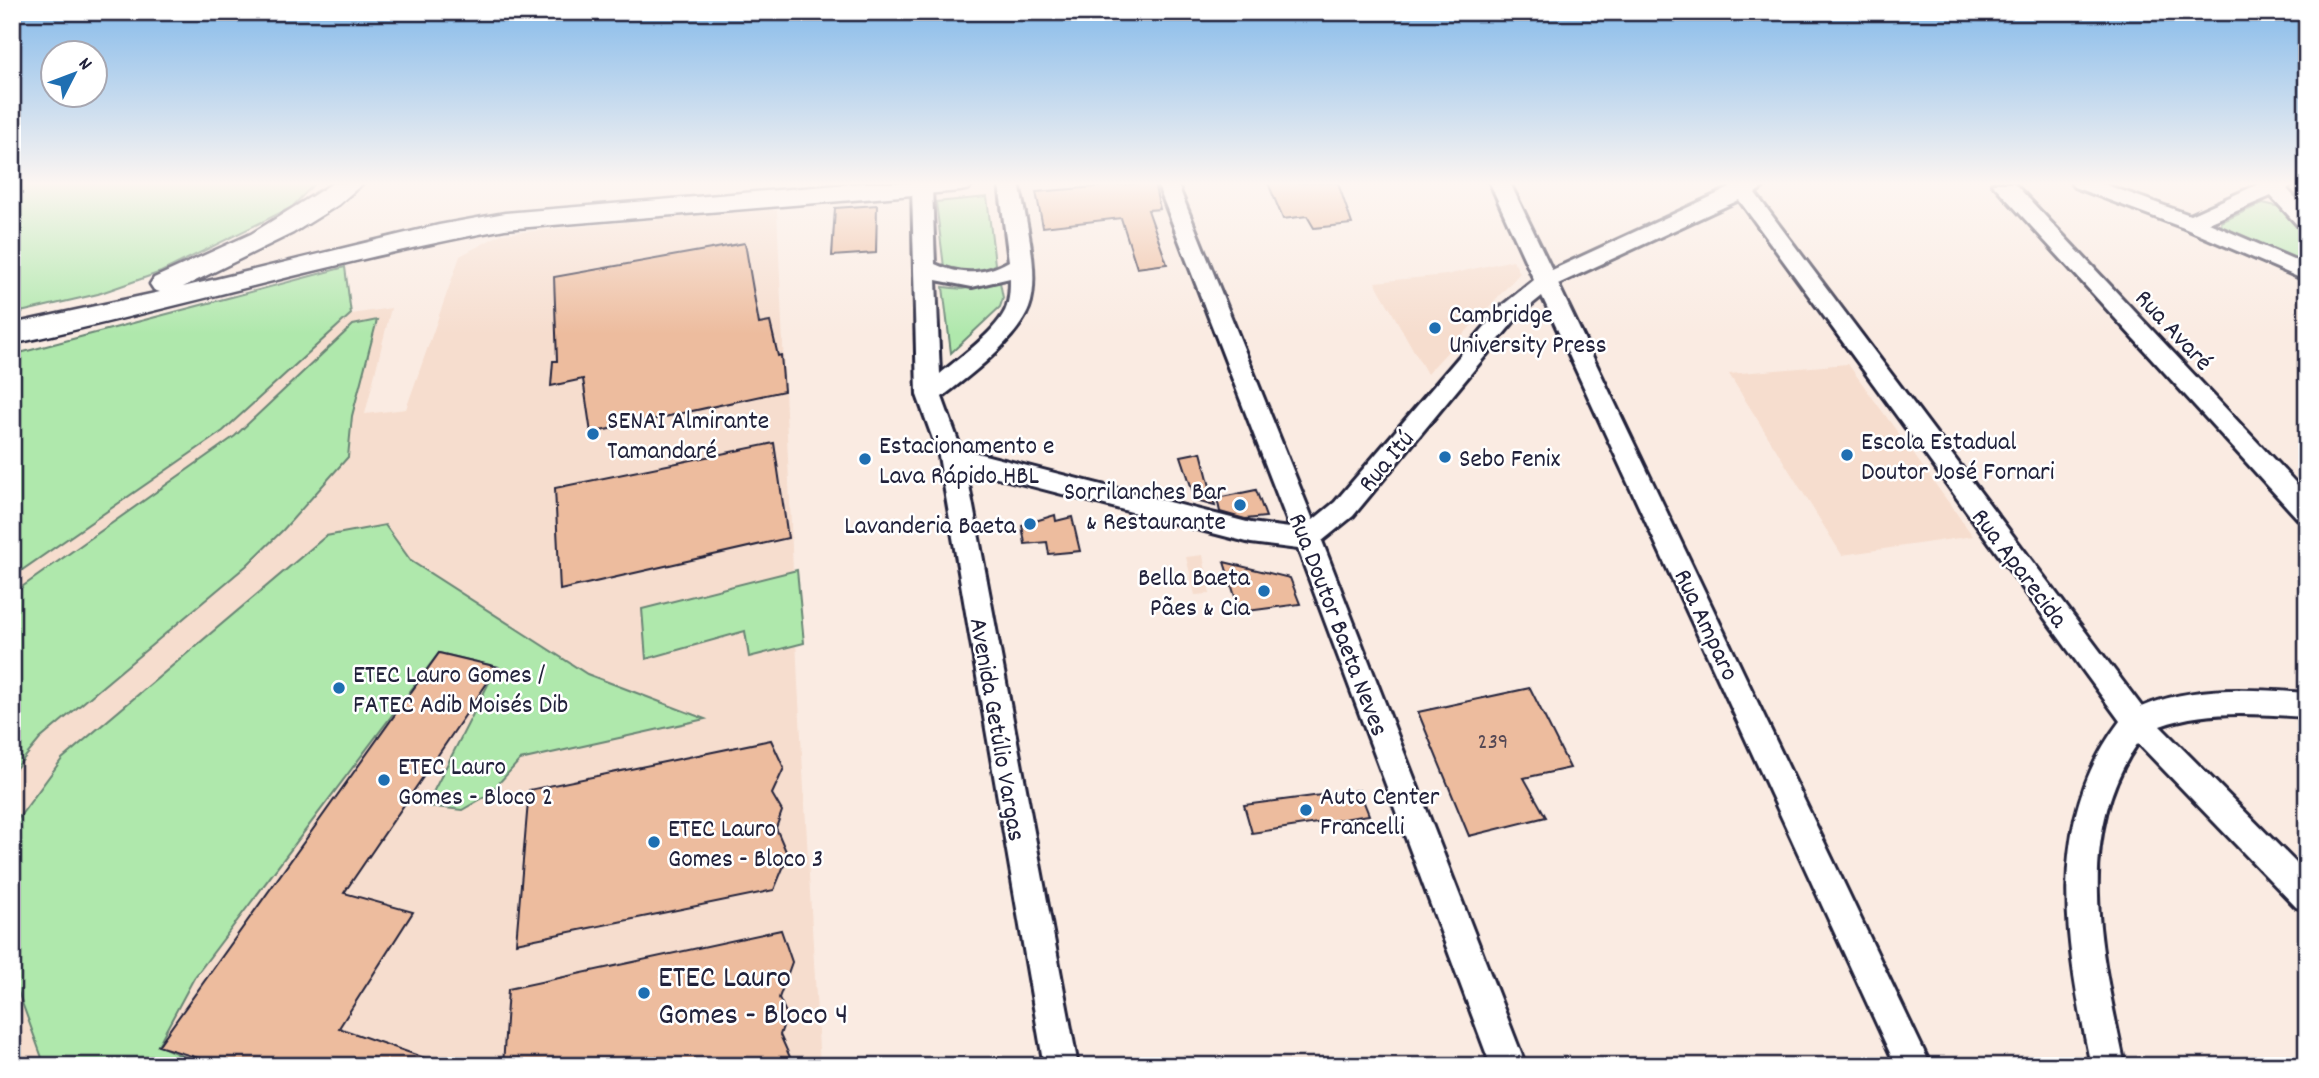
<svg xmlns="http://www.w3.org/2000/svg" width="2319" height="1078" viewBox="0 0 2319 1078" font-family="Dekko,sans-serif">
<style>
.built{fill:#f6ddce}
.green{fill:#afe8ac;stroke:#688574;stroke-width:2}
.building{fill:#edbc9e;stroke:#22223b;stroke-width:2}
.lines{fill:none;stroke-linecap:round;stroke-linejoin:round}
.minor-casing{stroke:#22223b;stroke-width:6}
.major-casing{stroke:#22223b;stroke-width:5}
.minor{fill:#fff;fill-rule:evenodd}
.major{fill:#fff;fill-rule:evenodd}
.poi-dot{fill:#1f6fb2;stroke:#fff;stroke-width:2.5}
.labels{text-anchor:middle;stroke-width:5;stroke-linejoin:round;paint-order:stroke}
.number-label{font-size:23px;fill:#554854}
.poi-label{font-size:26px;fill:#22223b;stroke:#fff;text-anchor:start}
.street-label{font-size:26px;fill:#22223b;stroke:#fff}
.near-poi-label{font-size:32px;fill:#22223b;stroke:#fff;text-anchor:start}
</style>
<rect width="100%" height="100%" fill="#faebe2"/>
<filter id="ink" filterUnits="userSpaceOnUse"><feTurbulence type="fractalNoise" baseFrequency=".0143" numOctaves="2"/><feDisplacementMap in="SourceGraphic" scale="14" xChannelSelector="R" yChannelSelector="G"/><feConvolveMatrix kernelMatrix="1 2 1 2 8 2 1 2 1" color-interpolation-filters="sRGB"/></filter>
<g filter="url(#ink)">
<!-- built -->
<g class="built">
<polygon points="764,209 777,210 798,684 820,1066 12,1066 12,577 223,431 351,314 391,308 365,414 406,409 460,256 501,234"/>
<polygon points="1513,260 1520,273 1427,374 1375,282 1446,275"/>
<polygon points="1847,364 1848,364 1973,536 1842,555 1729,374"/>
<polygon points="1203,555 1210,594 1195,595 1186,557"/>
</g>
<!-- green -->
<g class="green">
<polygon points="12,183 315,183 292,207 161,272 98,294 12,314"/>
<path d="M987,197l8,67c-15,11 -36,13 -51,3l-8,-65z"/>
<polygon points="2263,203 2280,207 2307,239 2307,265 2222,228 2221,222"/>
<polygon points="345,267 351,314 223,431 12,577 12,355"/>
<polygon points="1000,282 1003,298 1000,307 951,353 943,287 962,289"/>
<polygon points="377,320 352,416 348,457 283,530 246,566 40,739 12,773 12,594 235,436 353,325"/>
<polygon points="385,525 411,561 587,674 705,719 520,760 488,795 462,810 426,806 497,667 439,653 194,978 158,1045 204,1066 45,1066 12,975 12,827 62,759 326,536"/>
<polygon points="797,570 804,643 749,657 745,631 646,659 642,609"/>
</g>
<!-- building -->
<g class="building">
<polygon points="1143,183 1154,183 1160,209 1148,210 1167,264 1137,268 1121,218 1043,227 1036,192"/>
<polygon points="1268,183 1338,183 1352,224 1314,228 1307,216 1283,219"/>
<polygon points="877,205 876,253 832,256 835,208"/>
<polygon points="745,243 759,324 770,322 778,356 781,355 784,391 591,433 583,379 551,386 553,361 557,361 554,277"/>
<polygon points="774,443 788,538 560,590 555,488"/>
<polygon points="1201,452 1215,506 1196,501 1181,456"/>
<polygon points="1256,490 1266,517 1245,519 1220,512 1217,498"/>
<polygon points="1055,515 1056,521 1072,517 1080,551 1049,554 1047,542 1025,544 1022,525"/>
<polygon points="1224,562 1290,578 1300,604 1240,612"/>
<polygon points="439,653 498,667 344,893 413,912 339,1028 439,1063 439,1066 225,1066 158,1046"/>
<polygon points="1530,688 1570,768 1524,778 1546,817 1469,836 1418,712"/>
<polygon points="771,740 784,768 772,794 782,811 776,828 788,856 774,890 516,943 529,790"/>
<polygon points="1359,790 1369,815 1252,833 1244,805"/>
<polygon points="781,930 792,962 779,998 787,1015 780,1035 794,1066 503,1066 508,989"/>
</g>
<g class="lines">
<defs>
<g id="minor">
<path d="M914,183h16l2,4 3,77c27,12 49,11 74,-3l-10,-78h20c6,34 22,93 10,125 -12,32 -60,68 -87,89l19,52 290,74 39,5 -133,-345h20l136,337 22,-18 169,-198 30,-24 -44,-97h20l42,87 178,-82 -3,-5h42l-14,10 387,514c52,-22 110,-18 165,-14v24c-48,-3 -101,-8 -147,9l147,148v37l-11,-4 -158,-164c-67,96 -35,218 -13,323h-34c-24,-116 -49,-242 29,-345l-381,-521 -181,84 373,782h-35l-354,-770 -22,18 -167,202 -31,25 204,525h-35l-193,-517 -47,-6 -285,-74 112,597h-34l-105,-610 -22,-61 -5,-208zM1010,278c0,9 0,19 -3,28 -7,23 -48,52 -67,68l-4,-94 36,7z"/>
<polygon points="1992,183 2014,183 2307,495 2307,522 2298,519"/>
<polygon points="2071,183 2101,183 2190,215 2261,183 2293,183 2287,189 2307,210 2307,230 2300,228 2271,196 2209,223 2307,265 2307,281 2184,228 2074,187"/>
</g>
<path id="major" d="M333,183h30l-25,22 -45,28 -110,54 256,-62 66,-12 357,-30h111l-4,6 -9,2 -455,38c-166,31 -328,79 -493,115v-20l148,-32 -6,-2 -4,-6 4,-6 97,-44z"/>
</defs>
<!-- minor casing -->
<use href="#minor" class="minor-casing"/>
<!-- major casing -->
<use href="#major" class="major-casing"/>
<!-- minor -->
<use href="#minor" class="minor"/>
<!-- major -->
<use href="#major" class="major"/>
</g>
</g>
<!-- sky -->
<linearGradient id="sky" x2="0" y2="1"><stop stop-color="#85baea"/><stop offset="0.55" stop-color="#fdf6f2"/><stop offset="1" stop-color="#fdf6f2" stop-opacity="0"/></linearGradient>
<rect width="2319" height="334" fill="url(#sky)"/>
<!-- markers -->
<g class="poi-dot">
<circle cx="1435" cy="328" r="7"/>
<circle cx="593" cy="434" r="7"/>
<circle cx="1847" cy="455" r="7"/>
<circle cx="1445" cy="457" r="7"/>
<circle cx="865" cy="459" r="7"/>
<circle cx="1240" cy="505" r="7"/>
<circle cx="1030" cy="524" r="7"/>
<circle cx="1264" cy="591" r="7"/>
<circle cx="339" cy="688" r="7"/>
<circle cx="384" cy="780" r="7"/>
<circle cx="1306" cy="810" r="7"/>
<circle cx="654" cy="842" r="7"/>
<circle cx="644" cy="993" r="7"/>
</g>
<g class="labels">
<!-- number labels -->
<g class="number-label">
<text x="1493" y="748">239</text>
</g>
<!-- poi labels -->
<g class="poi-label">
<text x="1449" y="322">Cambridge<tspan x="1449" dy="30">University Press</tspan></text>
<text x="607" y="428">SENAI Almirante<tspan x="607" dy="30">Tamandaré</tspan></text>
<text x="1861" y="449">Escola Estadual<tspan x="1861" dy="30">Doutor José Fornari</tspan></text>
<text x="879" y="453">Estacionamento e<tspan x="879" dy="30">Lava Rápido HBL</tspan></text>
<text x="1459" y="466">Sebo Fenix</text>
<text x="1226" y="499" text-anchor="end">Sorrilanches Bar<tspan x="1226" dy="30">&amp; Restaurante</tspan></text>
<text x="1016" y="533" text-anchor="end">Lavanderia Baeta</text>
<text x="1250" y="585" text-anchor="end">Bella Baeta<tspan x="1250" dy="30">Pães &amp; Cia</tspan></text>
<text x="353" y="682">ETEC Lauro Gomes /<tspan x="353" dy="30">FATEC Adib Moisés Dib</tspan></text>
<text x="398" y="774">ETEC Lauro<tspan x="398" dy="30">Gomes - Bloco 2</tspan></text>
<text x="1320" y="804">Auto Center<tspan x="1320" dy="30">Francelli</tspan></text>
<text x="668" y="836">ETEC Lauro<tspan x="668" dy="30">Gomes - Bloco 3</tspan></text>
</g>
<!-- street labels -->
<g class="street-label">
<text transform="translate(2175 329) rotate(47)" y="9">Rua Avaré</text>
<text transform="translate(1385 460) rotate(-50)" y="9">Rua Itú</text>
<text transform="translate(2021 567) rotate(53)" y="9">Rua Aparecida</text>
<text transform="translate(1340 624) rotate(69)" y="9">Rua Doutor Baeta Neves</text>
<text transform="translate(1708 624) rotate(65)" y="9">Rua Amparo</text>
<text transform="translate(999 729) rotate(80)" y="9">Avenida Getúlio Vargas</text>
</g>
<!-- near-poi labels -->
<g class="near-poi-label">
<text x="658" y="986">ETEC Lauro<tspan x="658" dy="37">Gomes - Bloco 4</tspan></text>
</g>
</g>
<!-- margin -->
<rect width="2319" height="1078" fill="none" stroke="#fff" stroke-width="42"/>
<rect x="21" y="21" width="2277" height="1036" fill="none" stroke="#22223b" stroke-width="2.5" filter="url(#ink)"/>
<!-- north arrow -->
<g transform="translate(74 74) rotate(48)"><circle r="33" fill="#ffffff" stroke="#a7a7b1" stroke-width="2"/>
<path d="M0-5L12 26L0 18L-12 26Z" fill="#1f6fb2"/>
<text y="-10" font-size="19" font-weight="bold" text-anchor="middle" fill="#22223b">N</text>
</g>
</svg>
